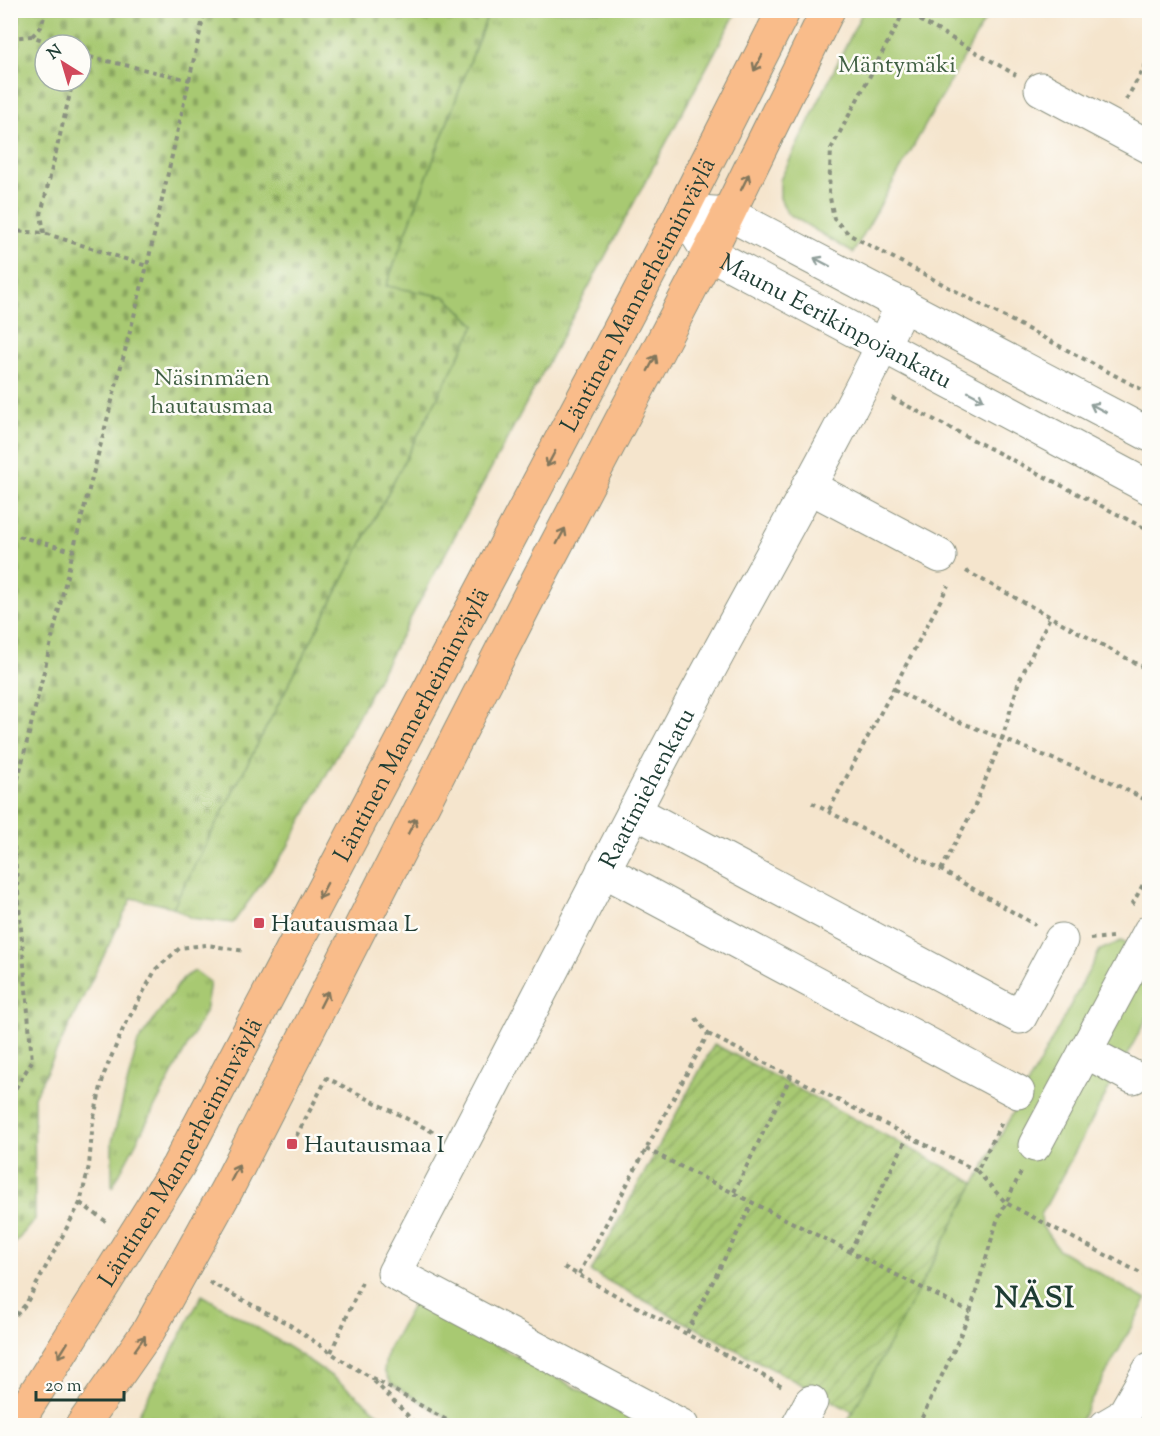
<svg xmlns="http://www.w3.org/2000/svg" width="1160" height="1436" viewBox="0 0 1160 1436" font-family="'Sorts Mill Goudy',serif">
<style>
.grass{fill:url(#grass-tufts);stroke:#648353;stroke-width:1.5}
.cemetery{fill:url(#cemetery-stones);stroke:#648353;stroke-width:1.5;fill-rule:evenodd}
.park{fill:#a8c972;stroke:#648353;stroke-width:1.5}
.garden{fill:url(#garden-furrows);stroke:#648353;stroke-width:1.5}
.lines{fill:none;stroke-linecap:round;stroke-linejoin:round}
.minor-casing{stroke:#8a9180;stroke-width:35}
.major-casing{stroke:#8a9180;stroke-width:35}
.path{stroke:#8a9180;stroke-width:4;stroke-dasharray:4.5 4.5;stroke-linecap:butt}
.minor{stroke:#fff;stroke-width:33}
.major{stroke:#f9bc8a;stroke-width:33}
.oneway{stroke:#81765b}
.oneway2{stroke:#8f9e9a}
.poi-dot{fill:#d1495b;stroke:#fdfcf7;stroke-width:2}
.labels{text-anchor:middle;stroke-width:5;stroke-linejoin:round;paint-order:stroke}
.park-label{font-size:24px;fill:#416044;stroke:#fdfcf7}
.street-label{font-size:24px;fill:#1f3d34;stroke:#fdfcf7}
.poi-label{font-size:24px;fill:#1f3d34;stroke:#fdfcf7;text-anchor:start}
.district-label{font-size:30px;font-weight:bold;letter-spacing:1.5px;fill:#1f3d34;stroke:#fdfcf7}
</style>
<defs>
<pattern id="grass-tufts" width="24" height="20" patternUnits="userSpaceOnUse" patternTransform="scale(1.5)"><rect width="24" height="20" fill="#a8c972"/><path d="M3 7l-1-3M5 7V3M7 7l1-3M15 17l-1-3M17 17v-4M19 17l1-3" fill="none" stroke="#88a45e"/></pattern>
<pattern id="cemetery-stones" width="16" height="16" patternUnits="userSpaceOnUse" patternTransform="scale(1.5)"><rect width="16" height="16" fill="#a8c972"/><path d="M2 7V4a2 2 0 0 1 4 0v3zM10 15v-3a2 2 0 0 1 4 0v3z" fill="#88a45e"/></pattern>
<pattern id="garden-furrows" width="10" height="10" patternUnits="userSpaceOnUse" patternTransform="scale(1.5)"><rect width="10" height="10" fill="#a8c972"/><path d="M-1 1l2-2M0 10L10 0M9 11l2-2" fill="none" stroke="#88a45e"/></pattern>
</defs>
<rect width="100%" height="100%" fill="#fdfcf7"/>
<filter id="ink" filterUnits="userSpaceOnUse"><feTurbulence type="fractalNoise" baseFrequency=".0167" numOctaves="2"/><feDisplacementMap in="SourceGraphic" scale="12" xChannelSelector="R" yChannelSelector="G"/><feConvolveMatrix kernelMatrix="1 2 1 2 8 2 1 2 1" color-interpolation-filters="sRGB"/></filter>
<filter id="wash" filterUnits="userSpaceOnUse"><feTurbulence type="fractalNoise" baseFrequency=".008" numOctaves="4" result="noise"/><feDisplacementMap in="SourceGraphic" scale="24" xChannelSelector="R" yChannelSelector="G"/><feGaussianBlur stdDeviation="1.35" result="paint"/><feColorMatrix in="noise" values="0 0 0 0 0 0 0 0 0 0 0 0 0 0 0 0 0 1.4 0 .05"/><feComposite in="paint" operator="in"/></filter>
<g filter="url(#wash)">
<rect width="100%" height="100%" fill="#f5e5cd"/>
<!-- grass -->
<g class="grass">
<polygon points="489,11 737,11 287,848 233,923 191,918 173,907 475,325 446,297 386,286"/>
<polygon points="195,971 210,982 205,1012 112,1188 112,1142 138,1042 183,978"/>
<path d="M202,1295c66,39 133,77 189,130h-258z"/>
</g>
<!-- cemetery -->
<path class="cemetery" d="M11,10l478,1 -103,275 60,11 29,28 -302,582 -41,-9 -98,199 1,122 -24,29zM45,45h36v36h-36z"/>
<!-- park -->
<g class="park">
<polygon points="863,11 990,11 853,253 787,213 780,198 780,180"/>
<polygon points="1121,941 1149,956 1149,1014 1041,1215 1042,1226 1058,1249 1146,1300 1078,1425 845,1426 1100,950"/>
<polygon points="414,1302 646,1425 459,1425 392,1384 384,1371 387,1352"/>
</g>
<!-- garden -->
<polygon class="garden" points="714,1044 975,1183 853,1412 591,1272"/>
</g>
<g filter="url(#ink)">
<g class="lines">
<defs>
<g id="minor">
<polyline points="1041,89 1150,147"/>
<path id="s1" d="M682,211l27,42 441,235"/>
<polyline points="699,212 729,214 1150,435"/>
<polyline points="808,486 940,556"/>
<polyline points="634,811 1020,1017 1061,940"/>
<polyline points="603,870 1018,1092"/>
<polyline points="1085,1051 1133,1077"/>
<polyline points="1035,1145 1150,931"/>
<path id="s2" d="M682,1426l-288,-153c96,-180 187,-362 282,-541 75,-143 157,-282 227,-428"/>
<polyline points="798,1426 811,1402"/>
<polyline points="1106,1426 1123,1416 1150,1369"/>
</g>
<g id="major">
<path id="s3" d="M15,1426l163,-260 504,-955 102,-201"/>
<polyline points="82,1426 149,1330 227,1189 534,587 709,253 828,10"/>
</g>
</defs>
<!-- minor casing -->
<use href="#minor" class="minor-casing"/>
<!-- major casing -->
<use href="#major" class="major-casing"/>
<!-- path -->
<g class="path">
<polyline points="905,10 831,149 829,192 834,219 850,235 1150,394"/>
<polyline points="904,11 1016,75"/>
<polyline points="32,36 41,27 46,10"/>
<polyline points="10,38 32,36 55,45"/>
<polyline points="81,55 190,80"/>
<polyline points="1126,100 1150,57"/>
<polyline points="10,231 44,233 147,266"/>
<polyline points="44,233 41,214 73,81"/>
<polyline points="892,398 1150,531"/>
<polyline points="10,534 73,551"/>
<polyline points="966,571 1150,671"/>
<polyline points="894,689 945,716 1111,782 1150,802"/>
<polyline points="812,803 941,870 1035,925"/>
<polyline points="829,810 948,586"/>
<polyline points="941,870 973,810 1002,739 1019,681 1050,617"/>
<polyline points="1132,905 1150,871"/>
<polyline points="1090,939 1112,937"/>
<polyline points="708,1034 977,1171 1003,1120"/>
<polyline points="11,1096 32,1061 11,808 73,551 147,266 205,10"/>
<polyline points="292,1144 327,1078 433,1132"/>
<polyline points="646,1149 970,1312"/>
<polyline points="977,1171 1006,1203 1150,1278"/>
<polyline points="734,1192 791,1076"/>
<polyline points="10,1199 10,1206"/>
<polyline points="80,1203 107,1222"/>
<polyline points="850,1251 908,1136"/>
<polyline points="564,1267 784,1387"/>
<polyline points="579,1274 708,1034 695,1017"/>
<polyline points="209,1282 290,1325 346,1363 457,1426"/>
<polyline points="10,1322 26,1304 80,1203 89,1166 93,1121 104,1074 123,1029 156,969 180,948 207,945 245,951"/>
<polyline points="687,1333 753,1202"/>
<polyline points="331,1352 363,1280"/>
<polyline points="374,1381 418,1426"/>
<polyline points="918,1426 954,1350 970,1312 997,1221 1021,1172"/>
</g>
<!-- minor -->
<use href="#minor" class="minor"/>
<!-- major -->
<use href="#major" class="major"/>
</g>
<!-- one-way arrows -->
<defs><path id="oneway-shaft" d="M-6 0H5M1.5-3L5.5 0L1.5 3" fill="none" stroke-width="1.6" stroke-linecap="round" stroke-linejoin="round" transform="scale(1.5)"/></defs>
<g class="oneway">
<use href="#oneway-shaft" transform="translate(758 63) rotate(117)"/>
<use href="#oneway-shaft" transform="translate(745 182) rotate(-64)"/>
<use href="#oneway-shaft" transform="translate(652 363) rotate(-62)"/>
<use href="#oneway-shaft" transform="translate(551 459) rotate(118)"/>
<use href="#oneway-shaft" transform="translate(561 536) rotate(-62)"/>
<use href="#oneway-shaft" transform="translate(412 826) rotate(-63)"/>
<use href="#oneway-shaft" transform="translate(323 891) rotate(118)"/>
<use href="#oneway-shaft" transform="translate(324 999) rotate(-63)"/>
<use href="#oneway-shaft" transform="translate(235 1173) rotate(-63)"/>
<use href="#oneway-shaft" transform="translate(140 1343) rotate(-55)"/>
<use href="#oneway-shaft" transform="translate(63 1350) rotate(122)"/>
</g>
<g class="oneway2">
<use href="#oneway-shaft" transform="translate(822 262) rotate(-152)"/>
<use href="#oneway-shaft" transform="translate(976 396) rotate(28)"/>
<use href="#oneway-shaft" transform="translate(1098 408) rotate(-152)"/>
</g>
</g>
<!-- markers -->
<g class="poi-dot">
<rect x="253" y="917" width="12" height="12" rx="3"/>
<rect x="286" y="1138" width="12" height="12" rx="3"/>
</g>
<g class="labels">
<!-- park labels -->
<g class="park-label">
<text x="897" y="72">Mäntymäki</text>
<text x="212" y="385">Näsinmäen<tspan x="212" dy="28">hautausmaa</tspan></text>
</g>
<!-- street labels -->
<g class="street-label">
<text dy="8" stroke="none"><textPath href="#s3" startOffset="1292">Läntinen Mannerheiminväylä</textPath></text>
<text dy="8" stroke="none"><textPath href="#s1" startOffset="194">Maunu Eerikinpojankatu</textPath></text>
<text dy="8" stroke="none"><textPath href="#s3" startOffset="806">Läntinen Mannerheiminväylä</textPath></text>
<text dy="8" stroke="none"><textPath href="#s2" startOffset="873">Raatimiehenkatu</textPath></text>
<text dy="8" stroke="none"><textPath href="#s3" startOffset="320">Läntinen Mannerheiminväylä</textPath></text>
</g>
<!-- poi labels -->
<g class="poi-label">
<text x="271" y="931">Hautausmaa L</text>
<text x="304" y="1152">Hautausmaa I</text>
</g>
<!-- district labels -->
<g class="district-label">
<text x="1035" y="1307">NÄSI</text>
</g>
</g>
<!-- margin -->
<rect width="1160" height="1436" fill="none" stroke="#fdfcf7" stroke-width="36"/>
<!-- north arrow -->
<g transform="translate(63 63) rotate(323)"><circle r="28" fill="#fdfcf7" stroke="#a4b0a9" stroke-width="1.5"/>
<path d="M0-4.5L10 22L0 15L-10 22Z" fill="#d1495b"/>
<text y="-9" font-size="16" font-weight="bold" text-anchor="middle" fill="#1f3d34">N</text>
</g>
<!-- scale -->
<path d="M36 1391v9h88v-9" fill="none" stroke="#1f3d34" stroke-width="3"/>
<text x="45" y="1391" font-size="18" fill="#1f3d34" stroke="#fdfcf7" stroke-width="4.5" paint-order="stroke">20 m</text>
</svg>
